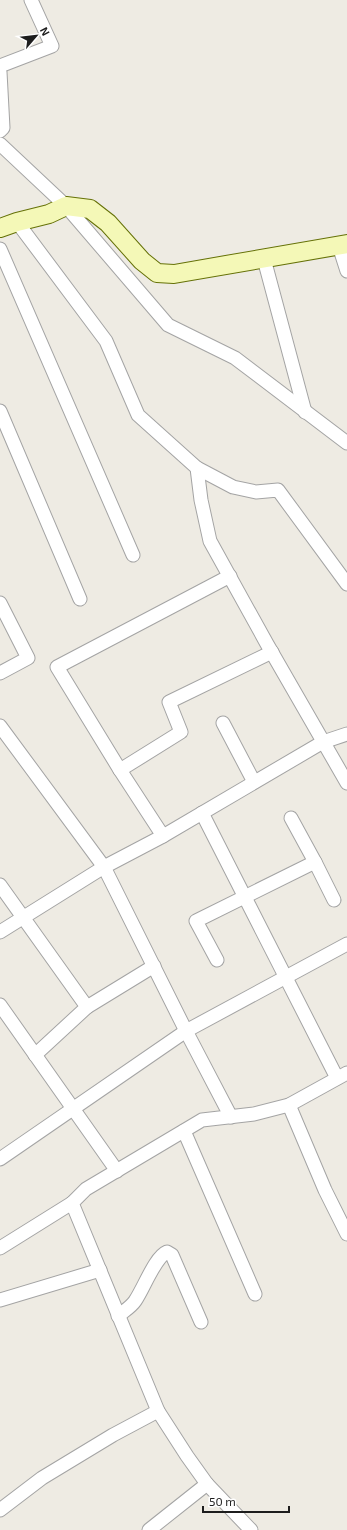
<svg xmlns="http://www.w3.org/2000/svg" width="347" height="1530" viewBox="0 0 347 1530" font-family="'Exo 2',sans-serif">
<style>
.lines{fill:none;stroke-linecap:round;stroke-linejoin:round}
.street-casing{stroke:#a4a4a4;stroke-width:15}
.secondary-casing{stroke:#657107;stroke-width:20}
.street{stroke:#fff;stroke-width:13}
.secondary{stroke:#f4f8b7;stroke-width:18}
</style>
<rect width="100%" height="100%" fill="#eeebe3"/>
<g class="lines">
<defs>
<g id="street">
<polyline points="0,66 52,46 31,0"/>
<polyline points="0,72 3,128 0,131"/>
<polyline points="0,144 66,206 168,325 235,358 347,443"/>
<polyline points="17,222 106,341 138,415 197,468 201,500 210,541 267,644 347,783"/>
<polyline points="339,246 347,271"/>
<polyline points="0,249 133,555"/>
<polyline points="264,259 305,412"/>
<polyline points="0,411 80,599"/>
<polyline points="197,468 233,487 256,492 278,490 347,584"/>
<polyline points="0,603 28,658 0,673"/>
<polyline points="223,723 254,782"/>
<polyline points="0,726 104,867 186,1031 231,1117"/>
<polyline points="120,770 181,732 169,702 272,652"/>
<polyline points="202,813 337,1078"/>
<polyline points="291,818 315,862 334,900"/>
<polyline points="163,836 323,742 347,734"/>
<polyline points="0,885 87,1007 35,1055"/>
<polyline points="0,932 104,867 163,836 120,770 57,667 230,576"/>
<polyline points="217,960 196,921 315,862"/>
<polyline points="0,1005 117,1171"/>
<polyline points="87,1007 154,966"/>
<polyline points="289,1105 325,1190 347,1234"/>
<polyline points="184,1131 255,1294"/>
<polyline points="0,1159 186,1031 347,944"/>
<polyline points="0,1248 72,1203"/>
<polyline points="0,1300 100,1270"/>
<path d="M118,1316c6,-5 13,-9 17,-15 9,-13 20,-44 32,-49l5,3 29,67"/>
<polyline points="207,1484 187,1456 158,1411 72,1203 86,1189 202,1120 254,1114 289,1105 347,1073"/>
<polyline points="0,1510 42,1478 113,1435 158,1411"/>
<polyline points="149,1530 207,1484 251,1530"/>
</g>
<polyline id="secondary" points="0,228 17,222 49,214 66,206 90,209 108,223 142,261 157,273 174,274 347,244"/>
</defs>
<!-- street casing -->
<use href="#street" class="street-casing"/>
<!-- secondary casing -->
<use href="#secondary" class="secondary-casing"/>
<!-- street -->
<use href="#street" class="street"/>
<!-- secondary -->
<use href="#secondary" class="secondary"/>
</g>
<!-- north arrow -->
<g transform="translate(36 36) rotate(62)" stroke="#ffffff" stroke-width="3" paint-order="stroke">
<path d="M0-3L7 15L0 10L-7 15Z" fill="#1d1d1d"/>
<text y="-6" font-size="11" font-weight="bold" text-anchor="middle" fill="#1d1d1d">N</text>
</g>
<!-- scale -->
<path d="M203 1506v6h86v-6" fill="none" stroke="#1d1d1d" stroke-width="2"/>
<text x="209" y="1506" font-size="12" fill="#1d1d1d" stroke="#ffffff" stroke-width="3" paint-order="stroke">50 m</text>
</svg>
